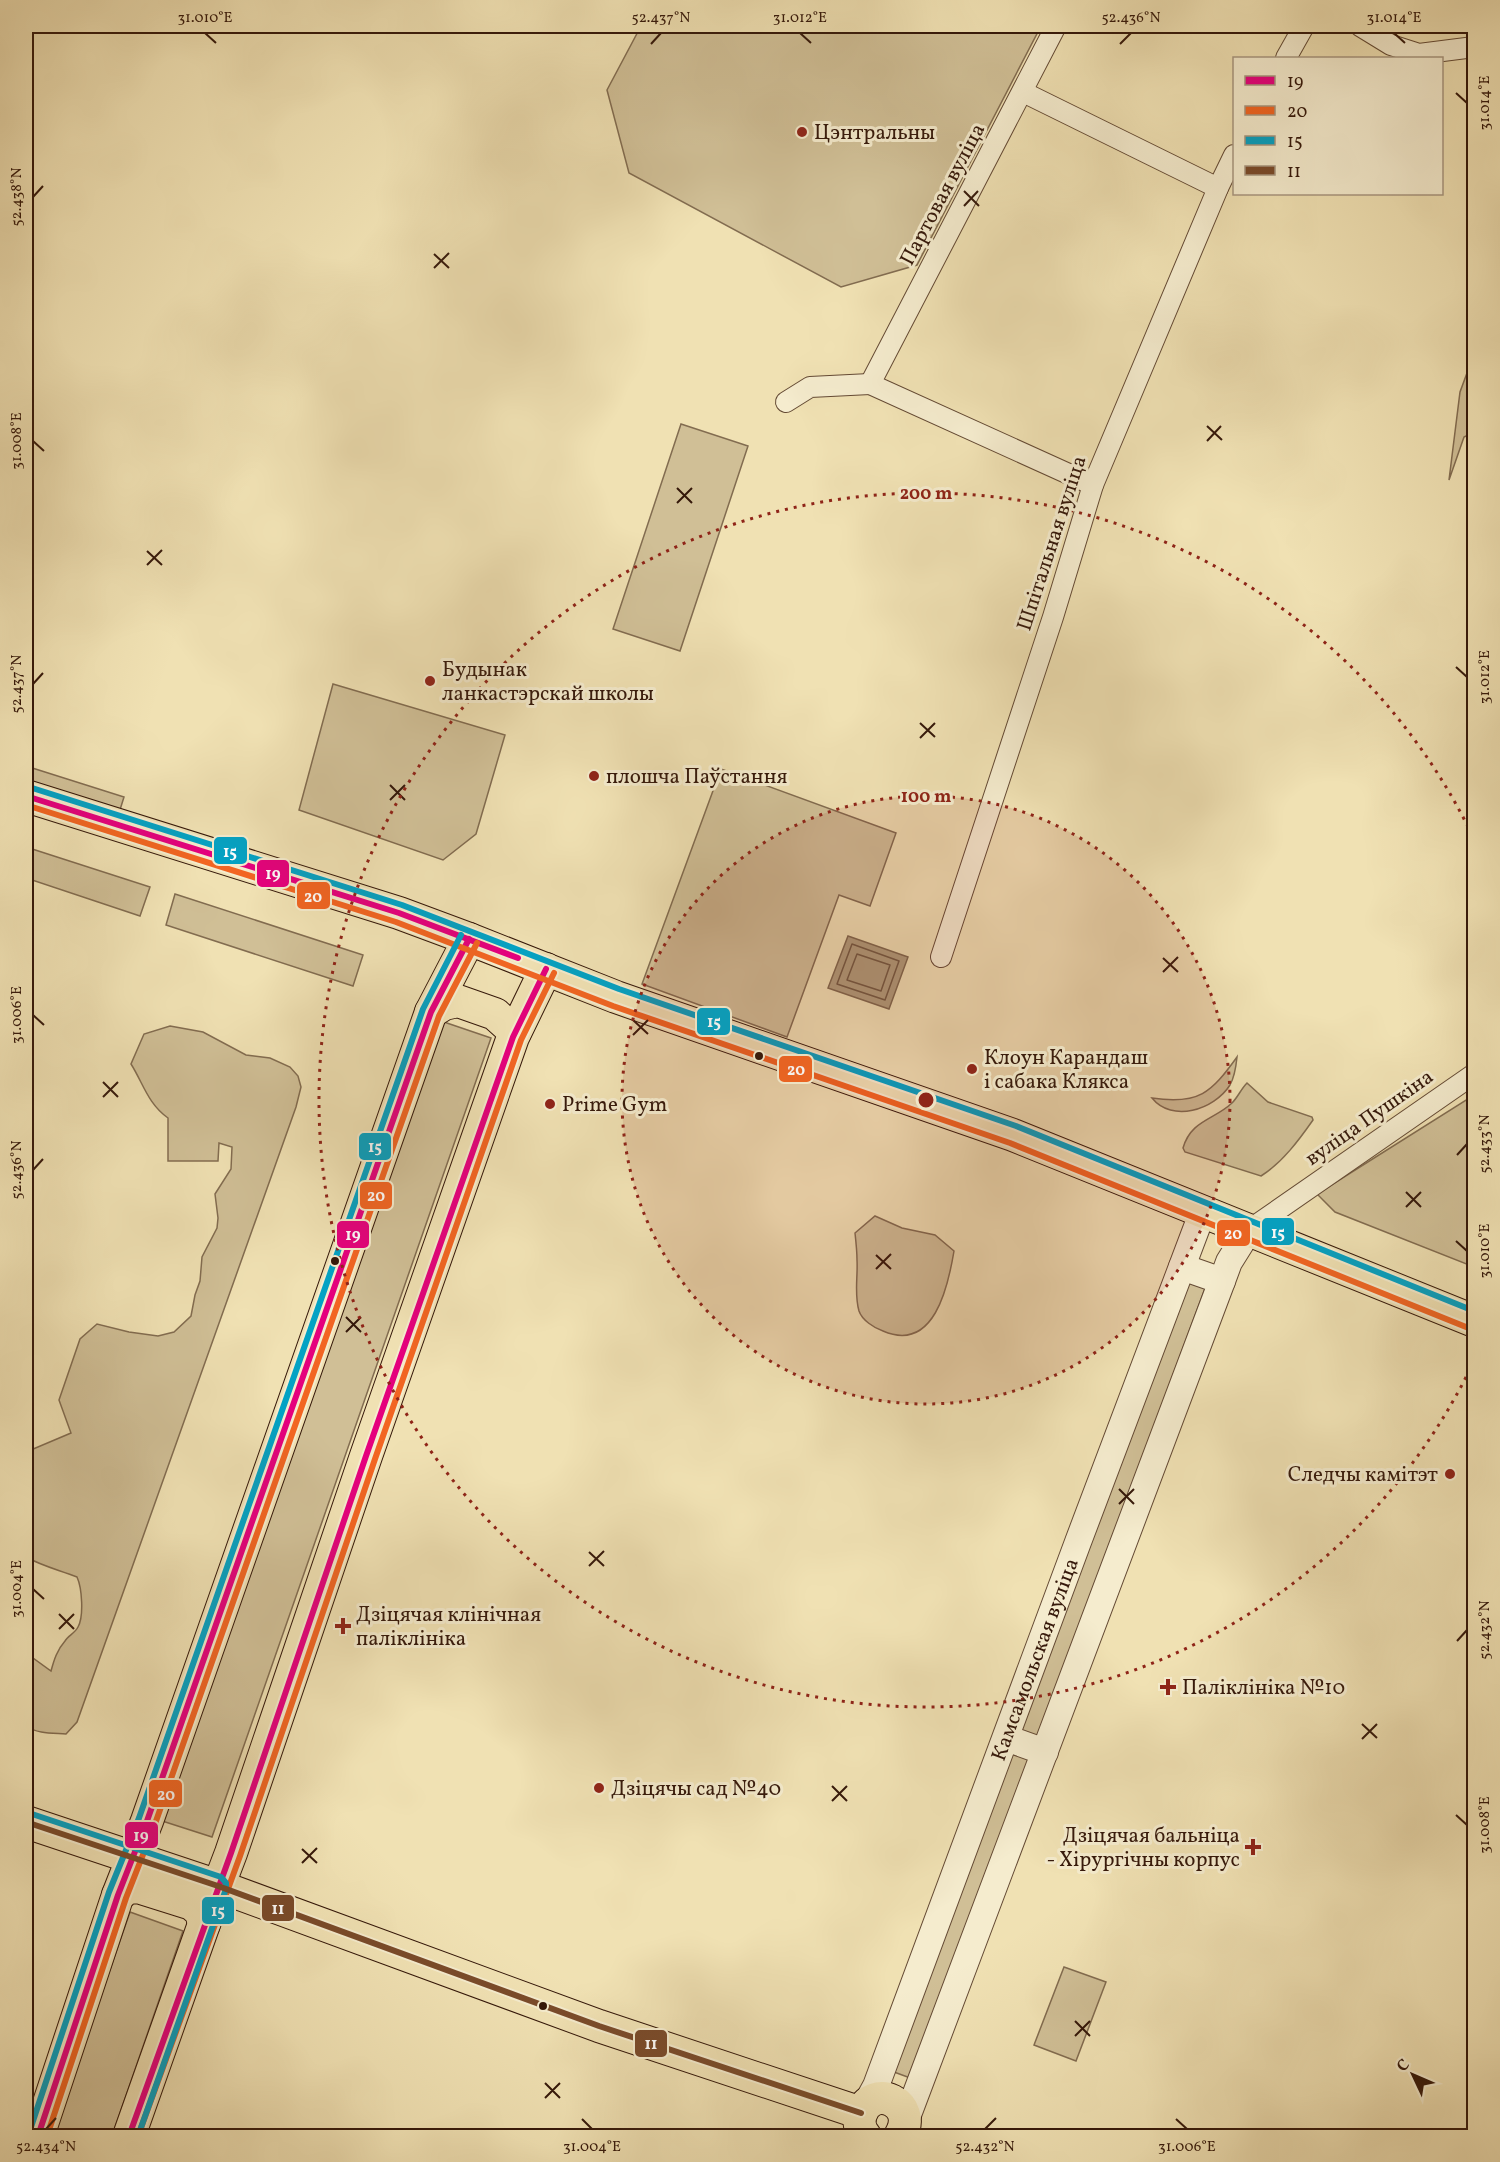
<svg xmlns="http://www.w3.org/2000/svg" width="1500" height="2162" viewBox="0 0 1500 2162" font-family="Vollkorn,serif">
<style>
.green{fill:#d0bf96;stroke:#826c50;stroke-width:1.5}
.water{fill:#b09d7a;stroke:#7f684d;stroke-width:1.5}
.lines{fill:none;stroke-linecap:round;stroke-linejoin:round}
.shore{stroke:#725a42;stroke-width:1.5}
.minor-casing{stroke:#644a34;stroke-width:22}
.tertiary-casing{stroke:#644a34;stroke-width:28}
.primary-casing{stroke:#35180a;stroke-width:34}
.minor{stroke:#f5ecce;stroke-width:20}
.tertiary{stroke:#f5ecce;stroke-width:26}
.primary{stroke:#f0e1b3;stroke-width:32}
.bus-1-casing{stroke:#f5ecce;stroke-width:10}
.bus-2-casing{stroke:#f5ecce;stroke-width:10}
.bus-3-casing{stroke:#f5ecce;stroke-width:10}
.bus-4-casing{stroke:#f5ecce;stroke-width:10}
.bus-1{stroke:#e5007d;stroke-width:6}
.bus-2{stroke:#f26522;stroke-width:6}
.bus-3{stroke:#03a2c4;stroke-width:6}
.bus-4{stroke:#7a4b2a;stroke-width:6}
.ticks{fill:none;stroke:#35180a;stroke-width:2}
.ring{fill:none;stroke:#8f2418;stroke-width:3;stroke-dasharray:3 6}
.poi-dot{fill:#8f2418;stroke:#f5ecce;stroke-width:2}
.bus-dot{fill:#35180a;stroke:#f5ecce;stroke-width:2}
.labels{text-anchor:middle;stroke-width:6;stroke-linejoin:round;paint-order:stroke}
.poi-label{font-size:21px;fill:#35180a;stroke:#f5ecce;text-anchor:start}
.street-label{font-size:21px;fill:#35180a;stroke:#f5ecce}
.centre{fill:#8f2418;stroke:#f5ecce;stroke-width:3}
.ring-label{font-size:18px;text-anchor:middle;font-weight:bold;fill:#8f2418;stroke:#f5ecce;stroke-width:6;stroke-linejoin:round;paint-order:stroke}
.line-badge{stroke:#f5ecce;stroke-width:2}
.badge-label{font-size:16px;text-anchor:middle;font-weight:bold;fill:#fff}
.neatline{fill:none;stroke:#35180a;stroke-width:2}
.ticks-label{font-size:15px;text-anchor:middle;fill:#35180a}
</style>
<rect width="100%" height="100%" fill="#f0e1b3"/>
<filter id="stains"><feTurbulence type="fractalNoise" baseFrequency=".00333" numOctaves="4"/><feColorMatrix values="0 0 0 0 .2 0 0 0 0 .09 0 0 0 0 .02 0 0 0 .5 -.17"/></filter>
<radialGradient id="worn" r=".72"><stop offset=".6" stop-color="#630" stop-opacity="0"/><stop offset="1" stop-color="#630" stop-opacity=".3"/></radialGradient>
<!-- green -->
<g class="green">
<polygon points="641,26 1041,26 917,265 841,287 629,173 607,90"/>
<polygon points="1474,354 1474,432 1464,437 1449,480 1460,392"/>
<polygon points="681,424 748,446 680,651 613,629"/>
<polygon points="333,684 505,735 476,834 443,860 299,810"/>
<polygon points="26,766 124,797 119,813 26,783"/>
<polygon points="721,769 896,833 870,906 839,895 787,1037 642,984"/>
<polygon points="26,847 150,887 140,916 26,878"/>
<polygon points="175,894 363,955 353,986 166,925"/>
<polygon points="441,1021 491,1038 212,1837 156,1819"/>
<path d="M170,1026l33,6 43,23 24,3 20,9 8,9 3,11 -5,20 -219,615 -11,12c-13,-1 -29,0 -40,-8v-73l25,18c3,-11 6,-21 14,-30 3,-5 10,-8 13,-14 6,-11 4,-39 -1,-50 -18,-7 -35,-11 -51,-20v-105l45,-19 -12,-33 21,-61 17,-15 32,8 29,4 16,-4 17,-16 4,-21 5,-14 2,-24 15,-29 1,-10 -3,-24 16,-25 1,-22 -13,-4 -1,18h-50v-43c-20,-14 -25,-35 -37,-54l13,-30z"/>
<path d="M1237,1057c-1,10 -2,19 -7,28 -16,25 -58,38 -78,13 47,7 59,-5 85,-41z"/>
<path d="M1247,1083l21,19 44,15 1,3c-14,20 -31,43 -52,56l-76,-24 -2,-4c8,-28 31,-28 49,-45 6,-6 9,-14 15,-20z"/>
<polygon points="1474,1095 1474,1267 1335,1212 1317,1194"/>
<path d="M875,1216l27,12 33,7 19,16c-6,36 -20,102 -71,80 -9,-3 -21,-11 -24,-20 -5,-17 -1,-34 -2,-51 0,-9 -1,-18 -2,-27z"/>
<polygon points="1189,1276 1207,1283 913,2079 894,2072"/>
<polygon points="130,1912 183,1931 112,2136 52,2136"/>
<polygon points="1064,1967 1106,1982 1076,2061 1034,2045"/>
</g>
<!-- water -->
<polygon class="water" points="848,936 908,957 889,1009 828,988"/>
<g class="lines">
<!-- shore -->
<g class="shore">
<polygon points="852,944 899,961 885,1000 837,984"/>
<polygon points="857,954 890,965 881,991 847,980"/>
</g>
<defs>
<g id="minor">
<polyline points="1360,26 1391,45 1419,54 1474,47"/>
<polyline points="1286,58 1304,26"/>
<polyline points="1023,92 1218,188"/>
<polyline points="870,384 1056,26"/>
<polyline points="870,384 1093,485"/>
<polyline points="786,402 810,387 870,384"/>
<polyline points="941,957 1053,617 1093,485 1218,188 1234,155"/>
<polyline points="1249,1230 1474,1074"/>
</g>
<g id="tertiary">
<polyline points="1182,1267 1222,1281"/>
<polyline points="1006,1738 1045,1752"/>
<path id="s1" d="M865,2106l11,-20 202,-544 125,-331"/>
<polyline points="906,2120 1222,1281 1229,1262 1249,1230"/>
</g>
<g id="primary">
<polyline points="26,796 399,913 469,939 616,997 1013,1135 1474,1321"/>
<polyline points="431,1012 444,1004 458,1001 495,1014 515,1032"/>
<polyline points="26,1822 218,1886 599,2026 861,2113"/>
<polyline points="118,1895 128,1888 138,1887 192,1904 201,1912 204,1924"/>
<polyline points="38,2136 118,1895 147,1821 431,1012 469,939"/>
<polyline points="129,2136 204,1924 231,1853 366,1456 513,1037 546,969"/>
<path d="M865,2136c-5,-6 -7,-14 -4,-22 11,-32 59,-11 39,22"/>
</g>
</defs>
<!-- minor casing -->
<use href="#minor" class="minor-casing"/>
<!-- tertiary casing -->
<use href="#tertiary" class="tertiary-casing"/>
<!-- primary casing -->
<use href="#primary" class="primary-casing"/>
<!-- minor -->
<use href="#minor" class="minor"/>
<!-- tertiary -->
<use href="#tertiary" class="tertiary"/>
<!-- primary -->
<use href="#primary" class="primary"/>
<defs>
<g id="bus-1">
<polyline points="26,796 399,913 518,958"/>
<polyline points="38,2136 118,1895 147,1821 431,1012 469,939"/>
<polyline points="129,2136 231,1853 366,1456 513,1037 546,969"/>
</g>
<g id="bus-2">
<polyline points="26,805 396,922 613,1006 1010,1143 1471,1329"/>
<polyline points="47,2136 126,1898 155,1824 439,1016 477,943"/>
<polyline points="138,2136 240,1856 375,1459 521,1040 554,973"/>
</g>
<g id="bus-3">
<polyline points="29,787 402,905 619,989 1016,1126 1474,1311"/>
<polyline points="29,1813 221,1877 226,1883 226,1889 138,2136"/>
<polyline points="29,2133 109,1892 139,1818 423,1009 461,935"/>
</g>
<polyline id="bus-4" points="26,1822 218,1886 599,2026 861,2113"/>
</defs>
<!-- bus-1 casing -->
<use href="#bus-1" class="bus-1-casing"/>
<!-- bus-2 casing -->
<use href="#bus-2" class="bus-2-casing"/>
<!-- bus-3 casing -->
<use href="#bus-3" class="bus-3-casing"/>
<!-- bus-4 casing -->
<use href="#bus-4" class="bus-4-casing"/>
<!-- bus-1 -->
<use href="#bus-1" class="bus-1"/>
<!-- bus-2 -->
<use href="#bus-2" class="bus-2"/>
<!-- bus-3 -->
<use href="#bus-3" class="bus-3"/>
<!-- bus-4 -->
<use href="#bus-4" class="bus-4"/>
</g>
<!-- ticks -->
<path class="ticks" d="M205,33l11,10M800,33l11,10M1394,33l11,10M651,44l10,-11M1120,44l11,-11M1456,93l11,10M964,191l15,15M33,197l10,-11M964,206l14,-15M434,254l15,14M434,268l15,-15M1207,426l15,14M33,441l11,10M1207,441l14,-15M677,488l15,15M677,503l15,-15M147,551l15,14M147,565l15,-15M1456,667l11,10M33,684l10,-11M920,723l15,14M920,738l15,-15M390,785l15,15M390,800l15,-15M1163,958l15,14M1163,972l15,-15M33,1015l11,10M633,1020l15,14M633,1035l15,-15M103,1082l15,15M103,1097l15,-15M1457,1155l10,-11M33,1170l10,-11M1406,1192l15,15M1406,1207l15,-15M1456,1241l11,10M876,1255l15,14M876,1269l15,-15M346,1317l15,15M346,1332l15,-15M1119,1489l15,15M1119,1504l15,-15M589,1552l15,14M589,1566l15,-15M33,1589l11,10M59,1614l15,15M59,1629l15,-15M1457,1641l10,-11M1362,1724l15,14M1362,1739l15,-15M832,1786l15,15M832,1801l15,-15M1456,1815l11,10M302,1849l15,14M302,1863l15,-15M1075,2021l15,15M1075,2036l15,-15M545,2083l15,15M545,2098l15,-15M582,2119l10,10M1176,2119l11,10M46,2129l10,-11M985,2129l11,-11"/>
<!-- distance rings -->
<circle cx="926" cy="1100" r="304" fill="#8f2418" fill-opacity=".12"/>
<g class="ring">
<circle cx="926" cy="1100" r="304"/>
<path d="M1474 1361A607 607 0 1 1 1474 839"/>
</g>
<!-- markers -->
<g class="poi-dot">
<circle cx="802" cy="132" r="6"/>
<circle cx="430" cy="681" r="6"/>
<circle cx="594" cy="776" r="6"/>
<circle cx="972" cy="1069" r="6"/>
<circle cx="550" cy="1104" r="6"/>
<circle cx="1450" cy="1474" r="6"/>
<path d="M340 1617h6v6h6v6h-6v6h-6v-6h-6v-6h6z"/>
<path d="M1165 1678h6v6h6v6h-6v6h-6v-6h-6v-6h6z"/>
<circle cx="599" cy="1788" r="6"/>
<path d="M1250 1838h6v6h6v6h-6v6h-6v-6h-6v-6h6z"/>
</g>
<g class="bus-dot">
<circle cx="759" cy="1056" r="5"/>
<circle cx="335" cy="1261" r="5"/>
<circle cx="543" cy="2006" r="5"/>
</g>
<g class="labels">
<!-- poi labels -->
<g class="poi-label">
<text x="814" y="139">Цэнтральны</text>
<text x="442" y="676">Будынак<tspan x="442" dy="24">ланкастэрскай школы</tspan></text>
<text x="606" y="783">плошча Паўстання</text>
<text x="984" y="1064">Клоун Карандаш<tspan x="984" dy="24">і сабака Клякса</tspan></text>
<text x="562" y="1111">Prime Gym</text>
<text x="1438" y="1481" text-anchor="end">Следчы камітэт</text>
<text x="356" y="1621">Дзіцячая клінічная<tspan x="356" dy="24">паліклініка</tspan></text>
<text x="1182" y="1694">Паліклініка №10</text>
<text x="611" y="1795">Дзіцячы сад №40</text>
<text x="1240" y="1842" text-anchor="end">Дзіцячая бальніца<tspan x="1240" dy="24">- Хірургічны корпус</tspan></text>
</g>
<!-- street labels -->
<g class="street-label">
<text transform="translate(942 194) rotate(-62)" y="7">Партовая вуліца</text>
<text transform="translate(1051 543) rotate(-72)" y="7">Шпітальная вуліца</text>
<text transform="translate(1369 1117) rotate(-35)" y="7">вуліца Пушкіна</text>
<text dy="7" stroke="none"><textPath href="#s1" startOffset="478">Камсамольская вуліца</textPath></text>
</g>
</g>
<circle cx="926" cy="1100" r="9" class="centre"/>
<g class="ring-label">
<text x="926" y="499">200 m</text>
<text x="926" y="802">100 m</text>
</g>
<g class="line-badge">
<rect x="213" y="836" width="35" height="29" rx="6" fill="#03a2c4"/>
<rect x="256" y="859" width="34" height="29" rx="6" fill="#e5007d"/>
<rect x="296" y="881" width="35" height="29" rx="6" fill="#f26522"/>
<rect x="696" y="1007" width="35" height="29" rx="6" fill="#03a2c4"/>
<rect x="778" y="1055" width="35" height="28" rx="6" fill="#f26522"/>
<rect x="358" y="1132" width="34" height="29" rx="6" fill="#03a2c4"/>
<rect x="359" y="1181" width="34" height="29" rx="6" fill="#f26522"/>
<rect x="1261" y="1217" width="34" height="29" rx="6" fill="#03a2c4"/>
<rect x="1216" y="1219" width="35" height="28" rx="6" fill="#f26522"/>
<rect x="336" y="1220" width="34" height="29" rx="6" fill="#e5007d"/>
<rect x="148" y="1779" width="35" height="29" rx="6" fill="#f26522"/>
<rect x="124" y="1821" width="35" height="28" rx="6" fill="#e5007d"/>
<rect x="261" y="1894" width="34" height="28" rx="6" fill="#7a4b2a"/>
<rect x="201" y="1896" width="34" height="29" rx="6" fill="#03a2c4"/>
<rect x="634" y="2029" width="34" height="29" rx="6" fill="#7a4b2a"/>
</g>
<g class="badge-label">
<text x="230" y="857">15</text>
<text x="273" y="879">19</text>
<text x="313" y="902">20</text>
<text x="714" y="1027">15</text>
<text x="796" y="1075">20</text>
<text x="375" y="1152">15</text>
<text x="376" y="1201">20</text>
<text x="1278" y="1238">15</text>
<text x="1233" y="1239">20</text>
<text x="353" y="1240">19</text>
<text x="166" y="1800">20</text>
<text x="141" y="1841">19</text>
<text x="278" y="1914">11</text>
<text x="218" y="1916">15</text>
<text x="651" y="2049">11</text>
</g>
<!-- margin -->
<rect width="1500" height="2162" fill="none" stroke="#f0e1b3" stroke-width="66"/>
<!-- legend -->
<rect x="1233" y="57" width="210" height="138" fill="#f5ecce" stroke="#a89780" stroke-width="1.5"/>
<rect x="1245" y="76" width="30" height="9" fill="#e5007d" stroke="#a89780" stroke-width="1.5"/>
<text x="1287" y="87" font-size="18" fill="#35180a">19</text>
<rect x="1245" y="106" width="30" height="9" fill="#f26522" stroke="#a89780" stroke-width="1.5"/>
<text x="1287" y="117" font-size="18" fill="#35180a">20</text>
<rect x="1245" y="136" width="30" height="9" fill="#03a2c4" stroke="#a89780" stroke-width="1.5"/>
<text x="1287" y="147" font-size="18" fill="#35180a">15</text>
<rect x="1245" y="166" width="30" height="9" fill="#7a4b2a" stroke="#a89780" stroke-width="1.5"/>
<text x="1287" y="177" font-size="18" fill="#35180a">11</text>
<!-- north arrow -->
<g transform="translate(1413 2075) rotate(314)" stroke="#f5ecce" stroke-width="4.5" paint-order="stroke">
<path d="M0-4.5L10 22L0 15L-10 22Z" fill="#35180a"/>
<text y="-9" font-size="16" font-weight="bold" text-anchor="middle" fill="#35180a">С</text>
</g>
<rect x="33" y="33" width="1434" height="2096" class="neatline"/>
<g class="ticks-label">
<text x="205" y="22">31.010°E</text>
<text x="661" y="22">52.437°N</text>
<text x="800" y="22">31.012°E</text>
<text x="1131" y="22">52.436°N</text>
<text x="1394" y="22">31.014°E</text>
<text transform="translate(1484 103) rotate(-90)" y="5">31.014°E</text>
<text transform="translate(16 197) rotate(-90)" y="5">52.438°N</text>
<text transform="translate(16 441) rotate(-90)" y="5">31.008°E</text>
<text transform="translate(1484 677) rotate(-90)" y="5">31.012°E</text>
<text transform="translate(16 684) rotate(-90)" y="5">52.437°N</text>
<text transform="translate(16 1015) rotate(-90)" y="5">31.006°E</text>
<text transform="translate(1484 1144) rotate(-90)" y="5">52.433°N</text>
<text transform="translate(16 1170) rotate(-90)" y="5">52.436°N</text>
<text transform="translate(1484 1251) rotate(-90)" y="5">31.010°E</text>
<text transform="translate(16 1589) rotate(-90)" y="5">31.004°E</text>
<text transform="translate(1484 1630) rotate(-90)" y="5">52.432°N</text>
<text transform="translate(1484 1825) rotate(-90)" y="5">31.008°E</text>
<text x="46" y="2151">52.434°N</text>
<text x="592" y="2151">31.004°E</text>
<text x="985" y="2151">52.432°N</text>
<text x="1187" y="2151">31.006°E</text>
</g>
<rect width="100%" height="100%" filter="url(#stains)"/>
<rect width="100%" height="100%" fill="url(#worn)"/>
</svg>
